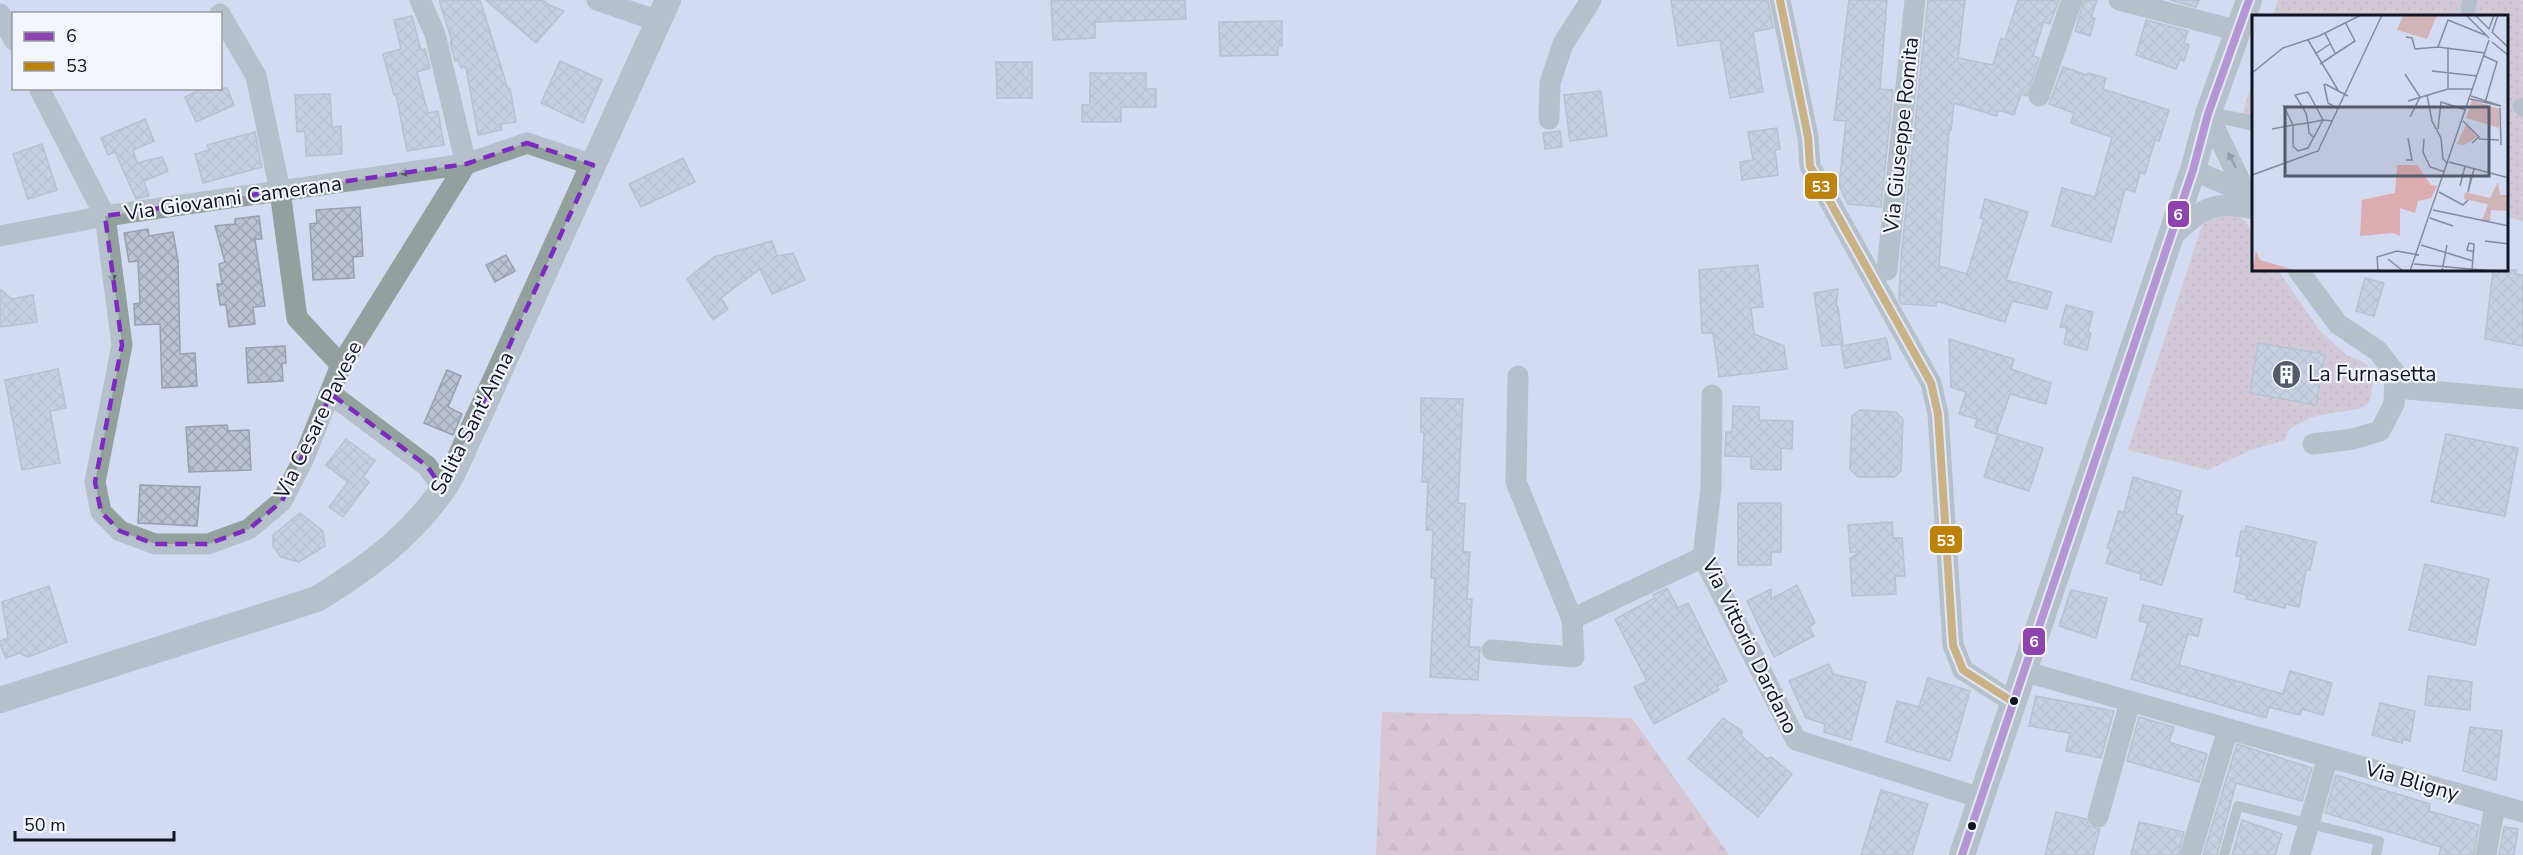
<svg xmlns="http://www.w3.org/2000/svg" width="2523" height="855" viewBox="0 0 2523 855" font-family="'Nunito Sans',sans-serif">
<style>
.forest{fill:url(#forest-firs)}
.park{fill:url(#park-dots)}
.building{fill:url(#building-cross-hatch);stroke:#999fb0;stroke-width:1.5}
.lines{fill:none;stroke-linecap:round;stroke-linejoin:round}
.service{stroke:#92a19d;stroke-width:10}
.pedestrian{stroke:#92a19d;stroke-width:15}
.minor{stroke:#92a19d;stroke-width:21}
.tertiary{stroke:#92a19d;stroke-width:26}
.bus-1-casing{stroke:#f3f6ff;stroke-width:12}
.bus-2-casing{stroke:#f3f6ff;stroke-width:12}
.bus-1{stroke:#8e44ad;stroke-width:8}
.bus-2{stroke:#bd8209;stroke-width:8}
.oneway{fill:#515a60}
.marked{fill:none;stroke:#7b2cbf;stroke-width:4.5;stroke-dasharray:12 8;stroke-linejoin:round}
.bus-dot{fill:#101423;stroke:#f3f6ff;stroke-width:2}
.labels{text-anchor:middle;stroke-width:4.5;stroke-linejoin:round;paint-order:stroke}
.street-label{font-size:21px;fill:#101423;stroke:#f3f6ff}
.poi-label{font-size:21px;fill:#101423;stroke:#f3f6ff;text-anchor:start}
.inset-road{fill:none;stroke:#858b9f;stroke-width:1.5}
.view{fill:#54596b;fill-opacity:0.15;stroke:#54596b;stroke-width:3}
.inset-edge{fill:none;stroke:#101423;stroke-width:3}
.line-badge{stroke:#f3f6ff;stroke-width:2}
.badge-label{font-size:16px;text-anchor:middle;font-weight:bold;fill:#fff}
</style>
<defs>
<pattern id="forest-firs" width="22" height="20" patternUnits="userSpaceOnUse" patternTransform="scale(1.5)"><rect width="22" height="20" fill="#dcadb0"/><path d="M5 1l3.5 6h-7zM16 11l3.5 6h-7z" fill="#bc9497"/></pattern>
<pattern id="park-dots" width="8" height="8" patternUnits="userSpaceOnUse" patternTransform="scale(1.5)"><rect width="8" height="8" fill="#d0b4b8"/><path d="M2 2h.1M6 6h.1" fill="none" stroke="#b29a9e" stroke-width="1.8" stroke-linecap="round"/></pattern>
<pattern id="building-cross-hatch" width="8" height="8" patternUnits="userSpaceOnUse" patternTransform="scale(1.5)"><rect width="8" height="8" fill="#bbc1d3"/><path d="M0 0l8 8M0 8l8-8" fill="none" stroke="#a0a5b5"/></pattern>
</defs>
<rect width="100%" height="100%" fill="#d3daf1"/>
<!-- forest -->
<polygon class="forest" points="1382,712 1632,718 1729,855 1376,855"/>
<!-- park -->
<g class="park">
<polygon points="2278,0 2523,0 2523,222 2507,216 2506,16 2273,16"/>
<polygon points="2253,80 2253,132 2238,127"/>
<path d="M2217,213c5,0 14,0 19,2 21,8 17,37 17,55h25l42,61 28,25 14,5 10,9 1,13 -3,18 -7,7 -52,9 -23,13 -3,10 -34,10 -43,20 -80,-20 72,-219 5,-10z"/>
</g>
<!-- building -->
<g class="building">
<polygon points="439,0 480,0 508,89 510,88 516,122 501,124 502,130 478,135 466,67 461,68 458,60 455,61 450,42 452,41"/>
<polygon points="486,0 543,0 549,5 564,11 536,43"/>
<polygon points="1051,0 1185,0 1186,19 1095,22 1095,38 1053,40"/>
<polygon points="1671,0 1768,0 1773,28 1753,32 1763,92 1730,98 1720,40 1678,46"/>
<polygon points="1849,0 1887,0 1880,89 1893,90 1881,207 1848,204 1839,185 1846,121 1834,120"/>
<polygon points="1928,0 1965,0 1958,58 1993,65 2001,38 2005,40 2018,0 2059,0 2050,24 2044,22 2043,24 2033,56 2039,58 2027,96 2021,94 2014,115 1998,110 1997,116 1954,103 1951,130 1949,130 1939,266 1967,274 1984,219 1980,218 1985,199 2028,212 2006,280 2052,292 2047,309 2012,301 2005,322 1936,301 1936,306 1902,304 1899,300 1901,257"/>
<polygon points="2084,0 2097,0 2091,17 2095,18 2090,36 2075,31"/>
<polygon points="2170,0 2199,0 2196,7"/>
<polygon points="412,16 421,50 425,49 430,68 417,72 428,113 438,111 444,145 407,151 396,94 394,95 383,54 401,49 394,20"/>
<polygon points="2146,20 2188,31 2184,43 2189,45 2184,61 2180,59 2176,69 2136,55"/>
<polygon points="1282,21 1282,46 1278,46 1278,55 1220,56 1219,22"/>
<polygon points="560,61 602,80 583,123 541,103"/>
<polygon points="996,62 1032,62 1032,98 997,98"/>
<polygon points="2063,67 2087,75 2088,73 2106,78 2103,89 2169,110 2159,141 2155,140 2145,174 2140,172 2135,192 2125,189 2111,242 2052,226 2062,188 2095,197 2112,137 2071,123 2074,113 2049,104"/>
<polygon points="1090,73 1146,73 1146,89 1156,89 1156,107 1121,107 1121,122 1082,122 1082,105 1090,105"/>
<polygon points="203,88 227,88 234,105 196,122 185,97"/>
<polygon points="1601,91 1607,136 1570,141 1564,95"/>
<polygon points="330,94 332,127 341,126 342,154 306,156 305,131 297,132 295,95"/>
<polygon points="145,119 154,141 133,150 137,163 162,157 168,171 144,181 149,196 136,199 115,152 108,155 101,138"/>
<polygon points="1777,128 1780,149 1775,150 1778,175 1742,180 1740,162 1753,160 1748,132"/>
<polygon points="1560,131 1562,147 1545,149 1543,133"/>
<polygon points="255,132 262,167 203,183 195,154 209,150 207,145"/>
<polygon points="42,144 57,190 28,199 13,154"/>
<polygon points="683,158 695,182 641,207 629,184"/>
<polygon points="360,207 363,256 353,257 354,278 313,280 310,224 317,223 316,210"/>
<polygon points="259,216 262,239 255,239 265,306 253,307 255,324 229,327 226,305 220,305 217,284 222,284 219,264 225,262 215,226 235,224 235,219"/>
<polygon points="148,229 149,236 173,232 178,261 180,354 195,353 197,386 162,388 160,324 135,325 134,304 140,303 138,261 129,262 124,233"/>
<polygon points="772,241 777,256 793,253 805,280 772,294 760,269 721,298 728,309 713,320 687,279 714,257"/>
<polygon points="506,255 515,271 495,282 486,265"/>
<polygon points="1758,265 1763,307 1751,308 1754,334 1784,346 1787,369 1719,377 1713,333 1702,333 1699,270"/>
<polygon points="2493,270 2516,270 2515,274 2523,275 2523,346 2485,339"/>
<polygon points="2365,278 2384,283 2374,316 2356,311"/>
<polygon points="0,289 12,299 33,295 37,322 0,327"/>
<polygon points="1838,289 1836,306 1838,307 1843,344 1822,346 1814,293"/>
<polygon points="2066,305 2093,312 2088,332 2091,333 2087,350 2064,344 2067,328 2060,327"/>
<polygon points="1886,338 1891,359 1845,368 1841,346"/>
<polygon points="1949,339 2014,359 2011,369 2051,383 2046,404 2010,394 1996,434 1975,427 1977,419 1959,414 1966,392 1951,387"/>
<polygon points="2258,343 2325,354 2316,405 2250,393"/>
<polygon points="285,346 286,363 282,363 283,381 248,383 246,348"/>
<polygon points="58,369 66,408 50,411 60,463 22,470 5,380"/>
<polygon points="447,370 461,376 448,407 462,414 453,435 424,423"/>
<polygon points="1421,398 1463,399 1458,503 1465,504 1463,552 1470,552 1467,599 1472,599 1469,647 1480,647 1478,680 1430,677 1435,578 1431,578 1433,530 1426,530 1428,482 1422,482 1424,432 1421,432"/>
<polygon points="1733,406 1759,407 1759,420 1793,421 1792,449 1781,448 1781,470 1751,469 1751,457 1725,456 1726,432 1732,432"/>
<polygon points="1860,410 1896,412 1903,419 1901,471 1894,477 1858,477 1850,469 1852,416"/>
<polygon points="227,425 228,431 249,430 251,470 189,472 186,427"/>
<polygon points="1998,434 2043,448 2029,491 1984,477"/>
<polygon points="2446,434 2518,448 2505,516 2431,502"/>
<polygon points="346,439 375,461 363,477 369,482 343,517 329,507 348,482 326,465"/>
<polygon points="2133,477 2181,491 2176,514 2183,516 2162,585 2140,579 2141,574 2106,563 2111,549 2107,548 2119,511 2124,513"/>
<polygon points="140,485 200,487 197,526 138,523"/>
<polygon points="1738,503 1781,503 1781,552 1771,552 1771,565 1738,565"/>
<polygon points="300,513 323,531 325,546 299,562 281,557 273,546 273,535"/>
<polygon points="1892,522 1893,538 1902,538 1905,576 1895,576 1896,594 1852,596 1850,558 1861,552 1850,552 1848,525"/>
<polygon points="2246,526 2316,542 2310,570 2306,570 2299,607 2286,604 2285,608 2246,599 2247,595 2234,592 2241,557 2236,556 2241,531 2245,532"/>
<polygon points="2425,564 2489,579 2475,645 2409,630"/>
<polygon points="1797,585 1815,623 1809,627 1814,636 1774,657 1747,601 1771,589 1771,599"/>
<polygon points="49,586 67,642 28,657 19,653 6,658 0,644 0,641 8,638 2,602"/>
<polygon points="1667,588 1678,608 1688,603 1727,681 1717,686 1719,690 1654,724 1634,687 1647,681 1615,619 1655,598 1653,595"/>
<polygon points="2071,590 2107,598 2096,638 2059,626"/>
<polygon points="2143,605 2202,619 2198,636 2188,634 2179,665 2283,694 2290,671 2332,683 2323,715 2302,709 2300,715 2269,707 2266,718 2131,679 2148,623 2139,621"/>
<polygon points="1829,664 1833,674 1866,682 1851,740 1824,732 1825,724 1806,718 1789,681"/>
<polygon points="2428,676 2472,682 2470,710 2425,705"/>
<polygon points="1928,678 1970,691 1950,761 1886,742 1897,701 1919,707"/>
<polygon points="2036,696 2114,711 2101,758 2066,751 2070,733 2029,726"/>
<polygon points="2380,703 2415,711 2410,741 2403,739 2402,743 2372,735"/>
<polygon points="2139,717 2174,727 2169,742 2207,754 2199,782 2127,761"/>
<polygon points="1723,718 1742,731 1741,736 1767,759 1771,757 1792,774 1758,817 1688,759"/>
<polygon points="2470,727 2502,731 2496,780 2463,771"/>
<polygon points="2237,744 2312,768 2302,801 2236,783 2217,855 2203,855"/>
<polygon points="2336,775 2430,804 2429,811 2479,825 2474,855 2439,855 2441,847 2325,813"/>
<polygon points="1881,790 1928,804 1912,855 1861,855"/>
<polygon points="2056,812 2086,819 2089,826 2100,829 2093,855 2045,855"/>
<polygon points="2242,820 2282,834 2275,855 2232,855"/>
<polygon points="2139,822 2184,832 2178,855 2131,855"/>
<polygon points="2504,827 2518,829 2514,855 2499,855"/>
</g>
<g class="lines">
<!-- service -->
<polyline class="service" points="2224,855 2238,806 2379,841 2376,855"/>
<!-- pedestrian -->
<g class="pedestrian">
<polyline points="2468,9 2470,0"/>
<polyline points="2520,106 2523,109"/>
<polyline points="2208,114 2253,123"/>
</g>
<!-- minor -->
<g class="minor">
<polyline points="597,0 658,21"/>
<polyline points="1780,0 1808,137 1810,166 1931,383 1938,414 1953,645 1963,670 2013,702"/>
<polyline points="2119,0 2239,31"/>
<polyline points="0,14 14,40"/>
<polyline points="220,14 256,76 280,191 297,318 341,365"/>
<polyline points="39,88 105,216 122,345 95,482 101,512 120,531 155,544 208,544 249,529 282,501 304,458 341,365 466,164 527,143 593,165"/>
<polyline points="2039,96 2072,0"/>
<polyline points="2208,114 2253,208"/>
<polyline points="1549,119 1550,83 1563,44 1591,0"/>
<polyline points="2193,170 2237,189 2248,202"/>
<polyline points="0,236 105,216 466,164 435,34 420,0"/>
<path d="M2170,238c32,-28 39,-39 83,-29"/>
<polyline points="1887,270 1915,0"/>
<polyline points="2298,270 2338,324 2378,351 2395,373 2394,404 2380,431 2353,439 2313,444"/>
<polyline points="2395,388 2523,399"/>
<polyline points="331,394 427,466 443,489"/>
<polyline points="1712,395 1711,488 1703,557 1796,740 1981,798"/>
<polyline points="1572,619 1703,557"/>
<polyline points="1492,650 1574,657 1572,619 1516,482 1518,376"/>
<polyline points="2023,671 2523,812"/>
<polyline points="2098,817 2130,702"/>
<polyline points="2190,855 2228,729"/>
<polyline points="2300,855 2328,757"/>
<polyline points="2486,855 2495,805"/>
</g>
<!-- tertiary -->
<g class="tertiary">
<path d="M0,700l317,-101c50,-31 90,-60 125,-108 14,-19 22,-45 33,-66l193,-425"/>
<polyline points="1962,855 2193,170 2208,114 2249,0"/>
</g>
<defs>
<polyline id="bus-1" points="1962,855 2193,170 2208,114 2249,0"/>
<polyline id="bus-2" points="1780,0 1808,137 1810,166 1931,383 1938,414 1953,645 1963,670 2013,702"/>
</defs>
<!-- bus-1 casing -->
<use href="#bus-1" class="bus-1-casing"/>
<!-- bus-2 casing -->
<use href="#bus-2" class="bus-2-casing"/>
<!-- bus-1 -->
<use href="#bus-1" class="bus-1"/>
<!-- bus-2 -->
<use href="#bus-2" class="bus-2"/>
</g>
<!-- one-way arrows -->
<defs><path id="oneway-solid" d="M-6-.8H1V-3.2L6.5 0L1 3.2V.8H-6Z" transform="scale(1.5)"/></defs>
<g class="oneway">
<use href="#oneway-solid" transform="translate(2232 160) rotate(-116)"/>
<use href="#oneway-solid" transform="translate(408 172) rotate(172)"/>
<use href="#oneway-solid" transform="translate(112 274) rotate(83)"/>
</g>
<!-- marked area -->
<path d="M0 0H2523V855H0ZM527,143l66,22 -150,324 -16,-23 -96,-72 -49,107 -33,28 -41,15h-53l-35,-13 -19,-19 -6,-30 27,-137 -17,-129 361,-52z" fill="#d3daf1" fill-opacity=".55" fill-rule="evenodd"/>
<path class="marked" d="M527,143l66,22 -150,324 -16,-23 -96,-72 -49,107 -33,28 -41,15h-53l-35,-13 -19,-19 -6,-30 27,-137 -17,-129 361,-52z"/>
<!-- icons -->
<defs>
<symbol id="building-disc" viewBox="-11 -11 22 22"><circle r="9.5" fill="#54596b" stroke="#f3f6ff"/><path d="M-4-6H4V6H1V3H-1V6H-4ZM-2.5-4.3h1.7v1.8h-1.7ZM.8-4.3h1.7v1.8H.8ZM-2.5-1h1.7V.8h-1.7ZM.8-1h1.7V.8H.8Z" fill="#fff"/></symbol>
</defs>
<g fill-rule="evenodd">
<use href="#building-disc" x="2270" y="358" width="33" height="33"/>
</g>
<!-- markers -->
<g class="bus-dot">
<circle cx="2014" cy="701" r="5"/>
<circle cx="1972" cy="826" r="5"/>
</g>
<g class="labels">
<!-- street labels -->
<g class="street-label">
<text transform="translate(1901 135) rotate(-84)" y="7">Via Giuseppe Romita</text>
<text transform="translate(233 198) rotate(-8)" y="7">Via Giovanni Camerana</text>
<text transform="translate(318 420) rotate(-64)" y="7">Via Cesare Pavese</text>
<text transform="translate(472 423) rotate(-63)" y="7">Salita Sant'Anna</text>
<text transform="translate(1750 646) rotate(64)" y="7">Via Vittorio Dardano</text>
<text transform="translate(2412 781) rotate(16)" y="7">Via Bligny</text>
</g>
<!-- poi labels -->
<g class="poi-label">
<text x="2308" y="381">La Furnasetta</text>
</g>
</g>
<!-- overview -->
<g transform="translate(2252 15)">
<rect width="256" height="256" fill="#d3daf1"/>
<path d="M151,0h34l-10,24 -30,-9z" fill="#d0b4b8"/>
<path d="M145,150h20l14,20 6,1 -6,12 -13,3 -3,12 -15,-5v28l-7,-3 -33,3 2,-36 33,-7zM4,236l4,9 37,11h-45z" fill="#dcadb0"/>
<path d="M220,85l27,9v19l-33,-10zM214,110l11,12 -13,8 -7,-1zM246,167l2,13h8v16l-17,-1 -1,12 -8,-1 6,-17 -24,-5 1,-7 25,6z" fill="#d0b4b8"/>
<path class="inset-road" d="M214,0l23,23M223,0l14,14 5,-14M240,17l17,16M73,18l10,20M240,18l6,-18M154,22l6,1 3,11 23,-2 47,6M56,25l30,50M240,27l17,14M186,32l10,-27 37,15M63,39l15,-10M232,41l13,6 -12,41M68,49l35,-23 -10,-19M180,56l45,5M0,58l31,-25 36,-12 42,-21M153,59l15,23 -10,20M72,69l4,19 10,6M73,69l23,12M196,74v-41M175,80l5,26 9,17 2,21 5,5M218,84l31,7 -30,-10M156,86l40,-12h25M31,90l10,20v21l5,5 10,-3 15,-28 10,1M248,93l1,37M211,106l16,16 -7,6M20,114l21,-4 15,-2 15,-3 -15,-28 -13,3 11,18 2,10 1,10 4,4M186,114l3,-27 25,8M172,124l-1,13 7,15 15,5M227,124l20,1M154,145h6l-4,-22M197,147l60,16M0,160l66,-24 64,-136M219,162l-3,15 6,-23M208,171l5,-20M187,177l24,13 5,-5M181,195l76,16M178,203l23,8M233,226l24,3M169,230l52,16M136,244l15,12M162,249l80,7M126,256l-1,-14 20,-6 22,4M158,256l79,-231M190,256l5,-26M220,256l2,-27 -5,-1 -2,7 7,2"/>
<path class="view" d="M33,92h204v69h-204z"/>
<rect width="256" height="256" class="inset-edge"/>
</g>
<g class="line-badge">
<rect x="1804" y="172" width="34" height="28" rx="6" fill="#bd8209"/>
<rect x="2167" y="200" width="23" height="28" rx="6" fill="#8e44ad"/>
<rect x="1929" y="525" width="34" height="29" rx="6" fill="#bd8209"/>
<rect x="2022" y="627" width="24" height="29" rx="6" fill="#8e44ad"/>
</g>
<g class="badge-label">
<text x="1821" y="192">53</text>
<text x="2178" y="220">6</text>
<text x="1946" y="546">53</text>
<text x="2034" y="647">6</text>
</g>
<!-- legend -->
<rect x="12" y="12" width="210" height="78" fill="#f3f6ff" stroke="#989ca7" stroke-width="1.5"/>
<rect x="24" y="32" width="30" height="9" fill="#8e44ad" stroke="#989ca7" stroke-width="1.5"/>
<text x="66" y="42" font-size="18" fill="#101423">6</text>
<rect x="24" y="62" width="30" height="9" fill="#bd8209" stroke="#989ca7" stroke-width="1.5"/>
<text x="66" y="72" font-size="18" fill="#101423">53</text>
<!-- scale -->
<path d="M15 831v9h159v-9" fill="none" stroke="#101423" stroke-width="3"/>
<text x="24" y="831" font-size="18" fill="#101423" stroke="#f3f6ff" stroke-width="4.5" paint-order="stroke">50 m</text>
</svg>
